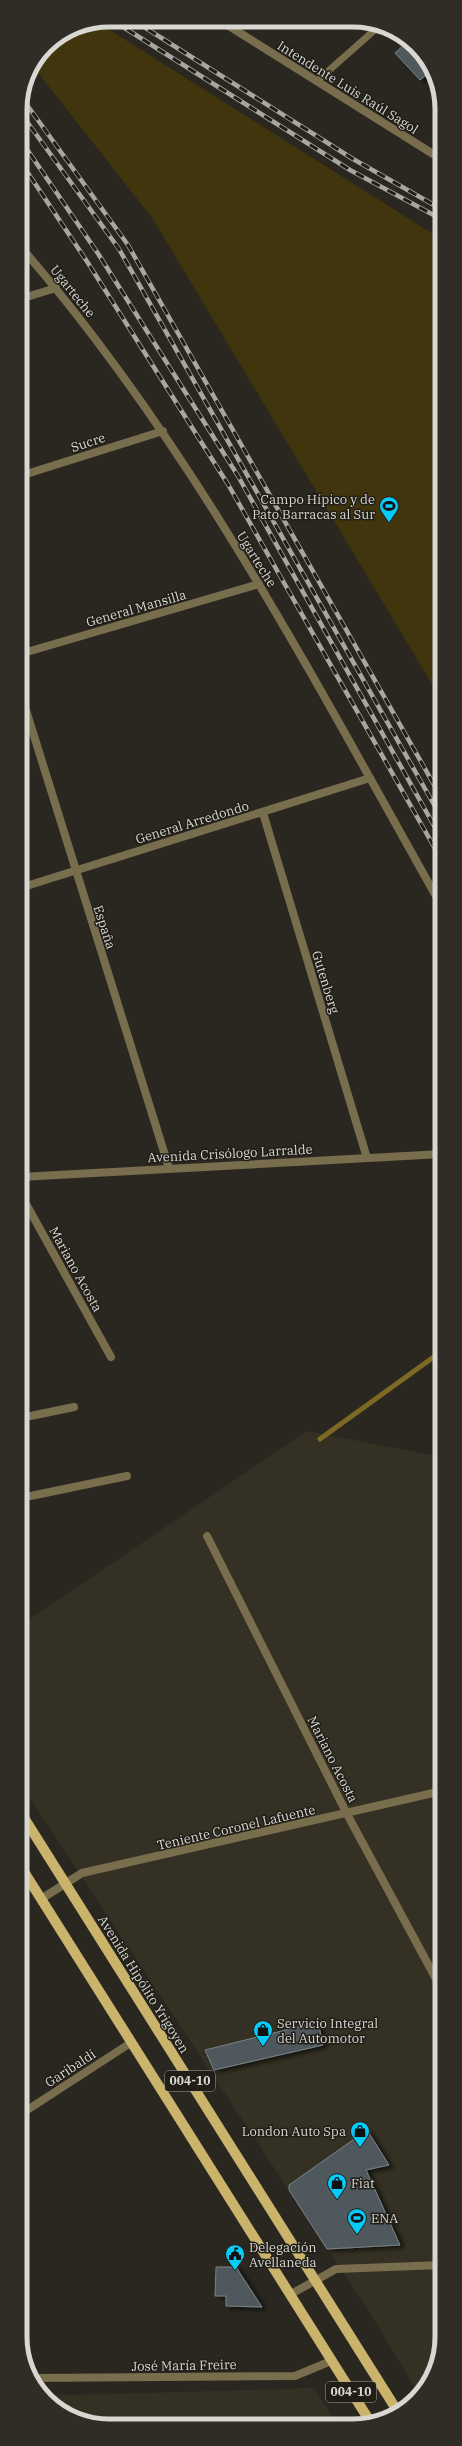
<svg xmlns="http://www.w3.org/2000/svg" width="462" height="2446" viewBox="0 0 462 2446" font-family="'IBM Plex Serif',serif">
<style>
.built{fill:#343023}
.green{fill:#41350d}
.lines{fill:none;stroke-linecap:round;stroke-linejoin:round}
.stream{stroke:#7d6924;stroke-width:5}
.building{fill:#4f595c;stroke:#798387;filter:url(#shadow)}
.service{stroke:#786d4c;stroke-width:7}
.minor{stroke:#786d4c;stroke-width:8}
.tertiary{stroke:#786d4c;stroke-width:8}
.primary{stroke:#cab36b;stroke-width:10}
.rail-casing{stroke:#a7a6a0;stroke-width:4.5}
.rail{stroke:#201e17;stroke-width:3;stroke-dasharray:9;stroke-linecap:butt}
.labels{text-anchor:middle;stroke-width:3;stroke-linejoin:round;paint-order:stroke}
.shield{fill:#201e17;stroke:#a1a09a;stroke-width:1}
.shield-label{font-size:12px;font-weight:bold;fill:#d8d7d2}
.street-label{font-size:13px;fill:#d8d7d2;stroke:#201e17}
.poi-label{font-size:13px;fill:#d8d7d2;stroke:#201e17;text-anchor:start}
.rim{fill:none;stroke:#d8d7d2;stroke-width:5}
</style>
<defs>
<filter id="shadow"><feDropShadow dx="4.5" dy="2.5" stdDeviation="2" flood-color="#0009"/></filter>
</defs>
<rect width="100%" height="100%" fill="#2a2720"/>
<!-- built -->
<g class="built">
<polygon points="307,1431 442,1457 442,2343 420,2396 368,2310 21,1785 21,1625"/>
<polygon points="314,2388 338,2425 91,2424 42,2396"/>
</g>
<!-- green -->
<path class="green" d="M97,22l344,217v460l-288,-480 -121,-154c19,-26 33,-36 65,-43z"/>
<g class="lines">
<!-- stream -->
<polyline class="stream" points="320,1439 442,1351"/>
</g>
<!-- building -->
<g class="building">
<polygon points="407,42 420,50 430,72 420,80 395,53"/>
<polygon points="318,2022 323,2045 214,2070 205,2050"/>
<polygon points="367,2130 389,2165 366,2170 400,2245 327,2249 289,2190 289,2185"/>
<polygon points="216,2267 236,2267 262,2307 226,2306 226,2296 215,2296"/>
</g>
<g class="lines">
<!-- service -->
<polyline class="service" points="317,81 378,27"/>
<!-- minor -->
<g class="minor">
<polyline points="221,21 441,159"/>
<path d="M20,246c172,198 293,432 421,659"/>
<polyline points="20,299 56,288"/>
<polyline points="20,476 163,431"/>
<polyline points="20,654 259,584"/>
<polyline points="20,691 169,1168"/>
<polyline points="263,813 367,1158"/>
<polyline points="20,888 370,778"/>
<polyline points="20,1177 442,1154"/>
<polyline points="20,1193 111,1357"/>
<polyline points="21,1418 74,1407"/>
<polyline points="21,1498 127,1476"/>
<polyline points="207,1536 347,1814 442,1990"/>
<polyline points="41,1899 82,1873 442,1791"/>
<polyline points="21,2114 132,2042"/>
<polyline points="34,2378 295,2376 331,2361"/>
</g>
<!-- tertiary -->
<polyline class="tertiary" points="291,2294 336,2269 442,2265"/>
<!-- primary -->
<g class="primary">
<polyline points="21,1813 398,2412"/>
<polyline points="21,1867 371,2423"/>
</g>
<defs>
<g id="rail">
<polyline points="112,20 350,170 441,219"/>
<polyline points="133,20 353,159 441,209"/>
<polyline points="22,98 128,245 441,797"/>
<polyline points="20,112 119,249 441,817"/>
<polyline points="20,139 99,255 238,476 441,838"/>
<polyline points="20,161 88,263 229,486 441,859"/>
</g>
</defs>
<!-- rail casing -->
<use href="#rail" class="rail-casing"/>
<!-- rail -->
<use href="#rail" class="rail"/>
</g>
<!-- icons -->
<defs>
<symbol id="stadium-pin" viewBox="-11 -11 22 30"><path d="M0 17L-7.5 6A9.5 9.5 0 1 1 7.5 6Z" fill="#06cbf9" stroke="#201e17"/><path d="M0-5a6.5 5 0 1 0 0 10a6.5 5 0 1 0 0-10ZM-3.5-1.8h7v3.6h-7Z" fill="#111"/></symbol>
<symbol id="shop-pin" viewBox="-11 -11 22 30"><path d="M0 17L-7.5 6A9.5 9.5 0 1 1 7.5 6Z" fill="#06cbf9" stroke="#201e17"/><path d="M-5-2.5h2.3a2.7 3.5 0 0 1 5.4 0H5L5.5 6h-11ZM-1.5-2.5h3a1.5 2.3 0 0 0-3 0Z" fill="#111"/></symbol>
<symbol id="civic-pin" viewBox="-11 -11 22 30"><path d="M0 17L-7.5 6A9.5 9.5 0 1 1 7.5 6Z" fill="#06cbf9" stroke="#201e17"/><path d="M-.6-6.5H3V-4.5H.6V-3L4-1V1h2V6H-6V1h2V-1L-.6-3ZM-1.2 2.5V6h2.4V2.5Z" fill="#111"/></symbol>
</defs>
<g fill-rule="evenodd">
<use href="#stadium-pin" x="378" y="495" width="22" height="30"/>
<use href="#shop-pin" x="252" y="2019" width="22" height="30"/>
<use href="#shop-pin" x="349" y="2120" width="22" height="30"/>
<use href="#shop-pin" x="326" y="2172" width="22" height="30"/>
<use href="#stadium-pin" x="346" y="2207" width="22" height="30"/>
<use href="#civic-pin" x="224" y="2243" width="22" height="30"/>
</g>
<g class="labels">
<!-- shield labels -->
<g class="shield">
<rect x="165" y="2071" width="50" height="20" rx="3"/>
<rect x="326" y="2382" width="50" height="20" rx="3"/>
</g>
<g class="shield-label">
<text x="190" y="2085">004-10</text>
<text x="351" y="2396">004-10</text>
</g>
<!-- street labels -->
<g class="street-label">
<text transform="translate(348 87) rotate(32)" y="5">Intendente Luis Raúl Sagol</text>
<text transform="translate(73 291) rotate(51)" y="5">Ugarteche</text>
<text transform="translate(88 442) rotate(-18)" y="5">Sucre</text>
<text transform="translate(257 559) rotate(58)" y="5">Ugarteche</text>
<text transform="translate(136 608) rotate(-16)" y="5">General Mansilla</text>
<text transform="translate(192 822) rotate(-17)" y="5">General Arredondo</text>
<text transform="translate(105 927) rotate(72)" y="5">España</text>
<text transform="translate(326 982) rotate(73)" y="5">Gutenberg</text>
<text transform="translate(230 1153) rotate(-3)" y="5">Avenida Crisólogo Larralde</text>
<text transform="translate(76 1269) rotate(61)" y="5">Mariano Acosta</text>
<text transform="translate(333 1759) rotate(63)" y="5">Mariano Acosta</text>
<text transform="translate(236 1827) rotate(-13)" y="5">Teniente Coronel Lafuente</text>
<text transform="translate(144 1984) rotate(58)" y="5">Avenida Hipólito Yrigoyen</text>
<text transform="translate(70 2068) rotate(-33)" y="5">Garibaldi</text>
<text transform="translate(184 2365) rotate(-1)" y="5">José María Freire</text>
</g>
<!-- poi labels -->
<g class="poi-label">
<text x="375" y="504" text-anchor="end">Campo Hípico y de<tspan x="375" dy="15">Pato Barracas al Sur</tspan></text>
<text x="277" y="2028">Servicio Integral<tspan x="277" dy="15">del Automotor</tspan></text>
<text x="346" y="2136" text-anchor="end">London Auto Spa</text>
<text x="351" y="2188">Fiat</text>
<text x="371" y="2223">ENA</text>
<text x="249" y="2252">Delegación<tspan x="249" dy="15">Avellaneda</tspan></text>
</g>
</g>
<!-- crop -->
<path d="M0 0H462V2446H0ZM109 27H353A82 82 0 0 1 435 109V2337A82 82 0 0 1 353 2419H109A82 82 0 0 1 27 2337V109A82 82 0 0 1 109 27Z" fill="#2f2d26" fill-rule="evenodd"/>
<path class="rim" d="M109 27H353A82 82 0 0 1 435 109V2337A82 82 0 0 1 353 2419H109A82 82 0 0 1 27 2337V109A82 82 0 0 1 109 27Z"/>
</svg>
